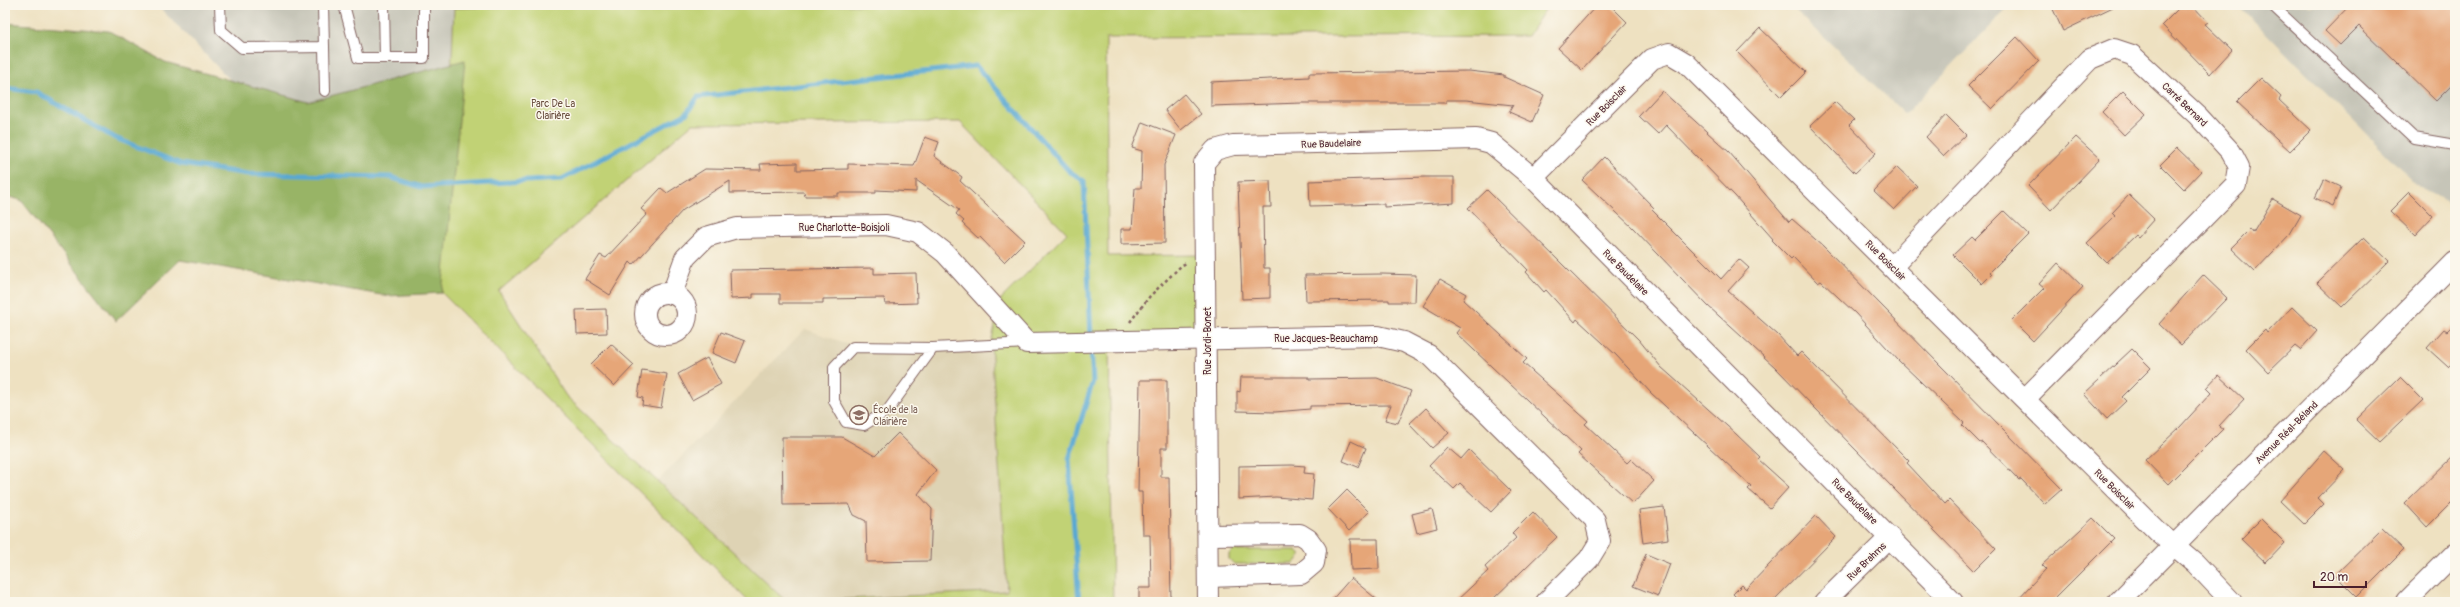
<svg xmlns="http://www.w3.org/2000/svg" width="2460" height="607" viewBox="0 0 2460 607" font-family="Pangolin,sans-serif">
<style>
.built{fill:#ded3b4}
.industrial{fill:#c6c5b8}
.green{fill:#c1d274;stroke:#867850;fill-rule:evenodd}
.forest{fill:#98b466;stroke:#716a48}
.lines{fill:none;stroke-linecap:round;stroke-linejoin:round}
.stream{stroke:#58a8d2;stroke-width:5}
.building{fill:#e6a678}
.service-casing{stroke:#836360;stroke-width:12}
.minor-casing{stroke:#836360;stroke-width:22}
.path{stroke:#836360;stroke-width:2.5;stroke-dasharray:3 3;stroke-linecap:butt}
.service{stroke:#fff;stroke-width:10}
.minor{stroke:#fff;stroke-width:20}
.labels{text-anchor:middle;stroke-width:3;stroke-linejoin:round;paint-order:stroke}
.park-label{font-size:10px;fill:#684c3d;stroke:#fbf7ec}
.street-label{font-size:10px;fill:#4a1f2b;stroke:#fbf7ec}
.education-label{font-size:10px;fill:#785e54;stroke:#fbf7ec;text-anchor:start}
</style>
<rect width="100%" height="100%" fill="#fbf7ec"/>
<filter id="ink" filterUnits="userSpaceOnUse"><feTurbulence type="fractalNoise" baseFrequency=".025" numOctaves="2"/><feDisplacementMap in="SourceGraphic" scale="8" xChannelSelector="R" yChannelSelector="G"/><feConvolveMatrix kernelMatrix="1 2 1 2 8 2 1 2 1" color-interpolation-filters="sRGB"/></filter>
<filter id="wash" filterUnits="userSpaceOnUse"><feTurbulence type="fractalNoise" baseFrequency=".012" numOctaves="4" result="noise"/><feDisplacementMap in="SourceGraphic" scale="16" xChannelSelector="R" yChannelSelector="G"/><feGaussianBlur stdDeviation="0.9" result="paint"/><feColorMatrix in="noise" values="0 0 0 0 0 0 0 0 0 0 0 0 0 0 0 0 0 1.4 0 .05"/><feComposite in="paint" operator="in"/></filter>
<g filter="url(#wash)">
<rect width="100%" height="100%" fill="#eee1c1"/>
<!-- built -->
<polygon class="built" points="805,329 857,347 991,343 1007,592 787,602 657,482"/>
<!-- industrial -->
<g class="industrial">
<polygon points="157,5 594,5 455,8 452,78 332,116 241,91"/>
<polygon points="1790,5 2010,5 1905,114"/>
<polygon points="2238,5 2455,5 2455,206 2419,187"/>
</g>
<!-- green -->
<g class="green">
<path d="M594,5h954l-20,31 -422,2 2,218 98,-1 1,84 -98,2 4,261h-364l-307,-309 12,-285zM960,122l107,111 -66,66 -10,44 16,248 -220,11 -221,-206 -67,-105 193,-167z"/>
<polygon points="1233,550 1297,550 1301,556 1294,564 1234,564 1229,559 1229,554"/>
</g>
<!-- forest -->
<polygon class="forest" points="5,23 109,31 165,62 308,102 465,60 442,293 387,296 180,260 116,321 21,200 5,196"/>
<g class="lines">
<!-- stream -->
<g class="stream">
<polyline points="5,88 36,92 115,138 181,164 248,174 390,177 421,187 562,179 686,114 698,97 976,66 1069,171 1084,181 1091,337"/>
<polyline points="1079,602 1069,459 1093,381 1091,345"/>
</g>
</g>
<g id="blocks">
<!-- building -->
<g class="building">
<polygon points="1597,5 1610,5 1627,22 1582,70 1558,48"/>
<polygon points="2051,5 2117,5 2063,31"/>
<polygon points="2182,5 2192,5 2208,22 2205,24 2232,50 2210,74 2162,25"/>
<polygon points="2350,5 2455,5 2455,82 2436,101 2359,26 2340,45 2325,31"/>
<polygon points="1760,28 1806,72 1781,97 1737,52"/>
<polygon points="2017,37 2039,61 1992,109 1968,86"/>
<polygon points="1469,71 1504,75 1504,77 1544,95 1532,122 1509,112 1513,105 1466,100 1446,100 1446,103 1302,103 1211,106 1211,82 1309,77 1309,73"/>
<polygon points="2261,78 2281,97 2279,100 2311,130 2290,151 2237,102"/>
<polygon points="1662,91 1729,152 1789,222 1792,219 1823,246 2062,489 2045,504 2021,479 2019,480 1982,442 1980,443 1962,425 1964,423 1898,360 1855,313 1821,281 1818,283 1793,257 1791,259 1772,240 1773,239 1735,196 1666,125 1658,134 1639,116"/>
<polygon points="2123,91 2146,114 2124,135 2102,112"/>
<polygon points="1184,94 1201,114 1181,130 1165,110"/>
<polygon points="1835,102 1854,120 1849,125 1876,153 1855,173 1810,126"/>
<polygon points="1946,115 1966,135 1944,156 1926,137"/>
<polygon points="1142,122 1176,135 1164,165 1165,243 1121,244 1121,229 1132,229 1135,188 1141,188 1142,151 1132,148"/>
<polygon points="925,137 939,142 934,156 962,177 960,181 1025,241 1004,262 980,237 978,238 962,223 964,221 956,214 959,210 916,180 916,192 876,190 876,193 838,193 838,196 805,196 804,192 730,193 730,181 683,210 633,265 630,262 610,295 585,279 600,255 606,258 647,214 641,209 661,188 667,193 705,169 761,170 760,164 797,163 797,170 848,169 848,164 914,166"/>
<polygon points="2076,137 2100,159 2051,210 2028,186"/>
<polygon points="2177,148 2201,171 2184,189 2160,165"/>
<polygon points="1604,157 1654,208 1652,210 1721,279 1739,259 1749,268 1728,291 1778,335 1797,356 1801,352 1909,461 1907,463 1945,504 1949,500 1996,549 1974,571 1775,367 1708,306 1633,228 1582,180"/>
<polygon points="1897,167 1917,186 1894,210 1874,191"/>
<polygon points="1425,177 1454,177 1454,203 1384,207 1384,204 1310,206 1309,181"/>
<polygon points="2324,179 2341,187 2333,206 2315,198"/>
<polygon points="1270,181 1271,207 1263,207 1264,268 1270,268 1270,298 1242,299 1238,182"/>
<polygon points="1487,190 1639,340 1661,367 1736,434 1760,457 1758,459 1789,487 1770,508 1748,489 1751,486 1651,393 1616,355 1577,319 1575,322 1546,290 1544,292 1526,272 1528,270 1468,208"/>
<polygon points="2409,192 2433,216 2415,235 2390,211"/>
<polygon points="2129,195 2154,219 2138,237 2136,235 2107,263 2087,243 2115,216 2112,213"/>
<polygon points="2273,199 2301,215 2290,234 2255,271 2231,248 2250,229 2253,233"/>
<polygon points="2004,211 2028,234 1990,272 1992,274 1982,284 1953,255 1972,237 1975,240"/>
<polygon points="2364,237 2389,261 2342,307 2317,283"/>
<polygon points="2058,263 2083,287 2033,341 2012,320 2044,288 2039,284"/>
<polygon points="874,268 874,274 916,273 917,303 885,304 884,298 823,299 823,303 780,303 780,294 753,294 753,298 731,299 730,270"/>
<polygon points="1382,274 1416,275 1415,302 1389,302 1389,300 1306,301 1305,275"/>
<polygon points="2203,275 2227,298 2181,345 2159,324"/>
<polygon points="1440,279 1466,294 1463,300 1527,359 1523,363 1588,421 1585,424 1627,463 1631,459 1654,481 1633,504 1578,454 1581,451 1456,333 1460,328 1423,306"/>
<polygon points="2292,307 2317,331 2300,350 2295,346 2268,372 2246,349 2265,330 2267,333"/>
<polygon points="606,309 607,333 577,334 576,310"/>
<polygon points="2455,323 2455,360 2448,367 2427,348 2444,329 2447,331"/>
<polygon points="721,332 745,341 736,363 712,353"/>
<polygon points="611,344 634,365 614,386 591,364"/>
<polygon points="2132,349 2151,368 2122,397 2126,401 2107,419 2084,394"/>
<polygon points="707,358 721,384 692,400 678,374"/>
<polygon points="642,370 667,374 661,408 642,405 643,398 638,397"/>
<polygon points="2218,375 2244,399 2219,426 2223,429 2168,484 2145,460 2180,427 2211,393 2206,388"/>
<polygon points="1241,377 1309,377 1309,379 1377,378 1411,391 1398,423 1385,420 1391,405 1310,406 1310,409 1275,412 1237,411 1237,391 1240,392"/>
<polygon points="2400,377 2423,400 2379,442 2356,420"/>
<polygon points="1140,380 1167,380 1167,448 1161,448 1161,477 1169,477 1171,602 1139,602 1139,588 1151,588 1150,535 1143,535 1142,492 1138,492"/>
<polygon points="1426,408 1449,433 1432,448 1409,424"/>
<polygon points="898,433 936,470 918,494 932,509 930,561 867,562 866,521 854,515 849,504 783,505 782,437 842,437 875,456"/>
<polygon points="1351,441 1366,448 1358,467 1343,461"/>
<polygon points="1447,447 1461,459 1469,450 1511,491 1491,512 1460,483 1454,489 1429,466"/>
<polygon points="2324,451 2345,470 2318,498 2324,504 2304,524 2280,501"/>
<polygon points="2455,454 2455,499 2427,527 2405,503"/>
<polygon points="1292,465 1305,466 1304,473 1314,474 1312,500 1276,497 1239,499 1239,466"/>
<polygon points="1347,490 1369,512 1349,531 1328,509"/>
<polygon points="1664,507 1668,539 1643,543 1639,510"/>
<polygon points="1432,509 1437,528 1417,533 1412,514"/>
<polygon points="1533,512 1557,537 1490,602 1455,602 1488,571 1485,567 1516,538 1512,533"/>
<polygon points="1816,516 1836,537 1772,602 1732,602 1737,598 1733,594 1742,585 1746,589"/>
<polygon points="2093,518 2114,539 2051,602 2015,602 2046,569 2042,565"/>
<polygon points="2261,519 2285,543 2266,563 2241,539"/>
<polygon points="2382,529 2404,550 2357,597 2335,575"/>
<polygon points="1350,539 1378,539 1379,569 1351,570"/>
<polygon points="1646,554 1670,564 1658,596 1633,586"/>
<polygon points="1351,578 1380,602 1330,602"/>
</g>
</g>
</g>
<g filter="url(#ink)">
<use href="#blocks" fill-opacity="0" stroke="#836360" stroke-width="1"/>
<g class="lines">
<defs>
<g id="service">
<polyline points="220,5 221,30 242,48 324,47 323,5"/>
<polyline points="344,5 358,58 424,58 424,5"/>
<polyline points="384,5 385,58"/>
<polyline points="2272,5 2414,138 2455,145"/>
<polyline points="324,47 325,91"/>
<polyline points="933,348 888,410 864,425 846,422 834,401 834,367 853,347 933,348 1026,343"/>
</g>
<g id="minor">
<polyline points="1533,178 1652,59 1669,53 1686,63 2157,531 2195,563 2232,602"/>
<polyline points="1893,266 2090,59 2114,49 2132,55 2198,116 2231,152 2239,167 2236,185 2025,399"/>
<circle cx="666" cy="314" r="21"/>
<polyline points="672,294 685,258 706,237 737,228 886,225 918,232 945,253 1027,343 1378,336 1404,342 1429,355 1595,520 1600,541 1589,559 1546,602"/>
<polyline points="1208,535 1300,534 1308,539 1316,550 1314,563 1301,574 1208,577"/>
<polyline points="1208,602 1204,163 1215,150 1233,145 1476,139 1491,143 1533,178 1953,602"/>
<polyline points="1824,602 1890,537"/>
<polyline points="2118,602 2455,262"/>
<polyline points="2406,602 2455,553"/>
</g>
</defs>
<!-- service casing -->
<use href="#service" class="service-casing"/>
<!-- minor casing -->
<use href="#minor" class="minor-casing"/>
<!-- path -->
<polyline class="path" points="1130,322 1150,296 1182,265 1187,263"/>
<!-- service -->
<use href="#service" class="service"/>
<!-- minor -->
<use href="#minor" class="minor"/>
</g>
</g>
<!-- icons -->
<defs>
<symbol id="school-ring" viewBox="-11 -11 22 22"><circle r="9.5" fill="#fbf7ec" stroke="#8d6e63" stroke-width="1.5"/><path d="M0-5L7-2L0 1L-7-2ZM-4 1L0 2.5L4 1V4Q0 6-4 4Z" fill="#8d6e63"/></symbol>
</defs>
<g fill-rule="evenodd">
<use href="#school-ring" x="848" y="404" width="22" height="22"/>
</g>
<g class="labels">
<!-- park labels -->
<g class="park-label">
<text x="553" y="107">Parc De La<tspan x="553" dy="12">Clairière</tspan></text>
</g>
<!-- street labels -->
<g class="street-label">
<text transform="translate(2185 104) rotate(44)" y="4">Carré Bernard</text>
<text transform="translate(1606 105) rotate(-45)" y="4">Rue Boisclair</text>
<text transform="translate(1331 143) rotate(-2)" y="4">Rue Baudelaire</text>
<text x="844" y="231">Rue Charlotte-Boisjoli</text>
<text transform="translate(1886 260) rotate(45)" y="4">Rue Boisclair</text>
<text transform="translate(1626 272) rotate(45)" y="4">Rue Baudelaire</text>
<text x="1326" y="342">Rue Jacques-Beauchamp</text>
<text transform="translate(1207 341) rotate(-90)" y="4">Rue Jordi-Bonet</text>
<text transform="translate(2286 432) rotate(-45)" y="4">Avenue Réal-Béland</text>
<text transform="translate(2115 489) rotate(45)" y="4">Rue Boisclair</text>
<text transform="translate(1855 501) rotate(45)" y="4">Rue Baudelaire</text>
<text transform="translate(1866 561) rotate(-44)" y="4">Rue Brahms</text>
</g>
<!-- education labels -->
<g class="education-label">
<text x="873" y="413">École de la<tspan x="873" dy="12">Clairière</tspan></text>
</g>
</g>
<!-- margin -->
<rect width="2460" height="607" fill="none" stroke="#fbf7ec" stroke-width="20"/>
<!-- scale -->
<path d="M2314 581v6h52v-6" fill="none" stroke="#4a1f2b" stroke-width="2"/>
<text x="2320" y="581" font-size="12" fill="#4a1f2b" stroke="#fbf7ec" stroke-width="3" paint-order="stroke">20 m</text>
</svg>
